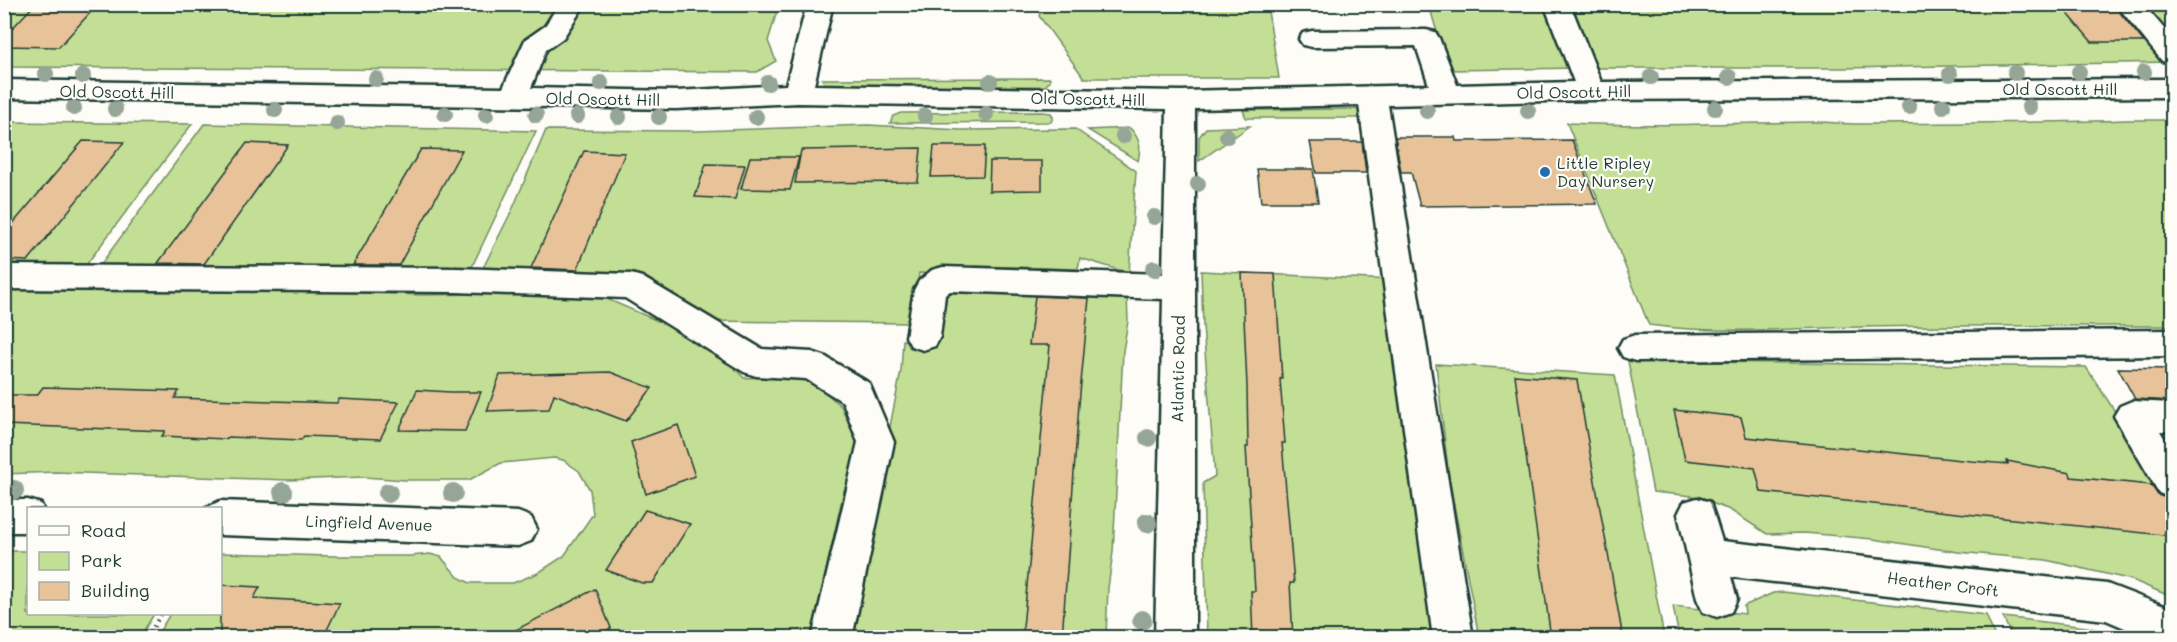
<svg xmlns="http://www.w3.org/2000/svg" width="2177" height="642" viewBox="0 0 2177 642" font-family="Mali,sans-serif">
<style>
.green{fill:#c3de95;stroke:#718e64;stroke-width:1.5}
.building{fill:#e8c298;stroke:#1f3d34;stroke-width:1.5}
.lines{fill:none;stroke-linecap:round;stroke-linejoin:round}
.minor-casing{stroke:#1f3d34;stroke-width:5}
.path{stroke:#1f3d34;stroke-width:4;stroke-dasharray:1.5 5;stroke-linecap:butt}
.minor{fill:#fdfcf7;fill-rule:evenodd}
.tree{fill:#95a596}
.poi-dot{fill:#1f6fb2;stroke:#fdfcf7;stroke-width:2}
.labels{text-anchor:middle;stroke-width:4.5;stroke-linejoin:round;paint-order:stroke}
.street-label{font-size:16px;fill:#1f3d34;stroke:#fdfcf7}
.poi-label{font-size:16px;fill:#1f3d34;stroke:#fdfcf7;text-anchor:start}
</style>
<rect width="100%" height="100%" fill="#fdfcf7"/>
<filter id="ink" filterUnits="userSpaceOnUse"><feTurbulence type="fractalNoise" baseFrequency=".0167" numOctaves="2"/><feDisplacementMap in="SourceGraphic" scale="12" xChannelSelector="R" yChannelSelector="G"/><feConvolveMatrix kernelMatrix="1 2 1 2 8 2 1 2 1" color-interpolation-filters="sRGB"/></filter>
<g filter="url(#ink)">
<!-- green -->
<g class="green">
<polygon points="7,5 779,5 768,41 776,61 757,72 5,67 4,8"/>
<polygon points="1043,5 1267,5 1279,78 1084,78 1039,16"/>
<polygon points="1429,5 1553,5 1578,68 1448,70"/>
<polygon points="1566,5 2122,5 2170,62 1842,68 1592,68"/>
<polygon points="2136,5 2172,5 2172,49"/>
<polygon points="1050,78 1050,81 1045,86 832,88 825,85 822,79"/>
<polygon points="1357,109 1363,110 1368,118 1246,118 1243,110"/>
<polygon points="1042,112 1051,113 1053,117 1051,122 890,123 893,116 901,113"/>
<path d="M2129,120h43v206c-103,0 -206,-1 -309,1 -72,1 -143,8 -214,-2l-82,-202c83,4 166,0 249,-1 14,0 27,2 41,2 91,-1 181,-1 272,-4z"/>
<polygon points="4,122 192,124 83,269 5,269"/>
<polygon points="204,124 536,131 468,275 98,268"/>
<polygon points="868,125 961,130 1075,129 1136,171 1129,273 1080,258 1078,269 975,266 975,274 919,273 912,323 706,321 637,276 480,274 513,208 546,130 698,131"/>
<polygon points="1250,126 1199,161 1199,137 1206,128"/>
<path d="M1130,128c11,12 11,19 8,33l-50,-31z"/>
<polygon points="1201,271 1392,280 1443,637 1207,637 1203,483 1215,476 1203,326"/>
<polygon points="4,288 101,288 171,291 247,289 422,295 533,293 607,299 672,327 733,366 744,378 805,375 841,406 861,453 844,490 811,637 156,637 170,614 220,614 221,553 330,556 411,556 430,554 441,557 458,577 470,583 513,583 538,573 564,556 593,514 590,490 579,471 563,460 554,458 501,463 469,480 405,480 364,477 288,480 55,472 5,474"/>
<polygon points="948,288 1127,294 1128,321 1123,351 1113,552 1108,588 1106,637 848,638 901,371 903,340 932,343 938,313"/>
<polygon points="1628,361 2086,367 2172,499 2172,597 2132,580 2046,560 1958,552 1873,539 1805,533 1767,534 1730,510 1693,496 1653,492"/>
<polygon points="1436,364 1615,375 1664,637 1479,637 1449,478"/>
<polygon points="5,551 28,551 28,614 154,614 140,637 5,637"/>
<polygon points="1783,592 1986,615 1995,637 1679,637 1673,606 1745,614 1744,606 1773,593"/>
<polygon points="2003,617 2086,627 2125,637 2012,637"/>
</g>
<!-- building -->
<g class="building">
<polygon points="35,4 98,4 59,47 4,46 4,37"/>
<polygon points="2064,9 2117,9 2144,42 2092,42"/>
<polygon points="1395,137 1455,137 1456,141 1572,140 1597,204 1420,206 1411,172 1401,172"/>
<polygon points="83,141 124,142 28,261 4,260 4,234"/>
<polygon points="1310,142 1362,142 1366,173 1316,173"/>
<polygon points="247,143 288,145 204,264 158,263"/>
<polygon points="934,146 985,146 983,176 931,177"/>
<polygon points="921,148 918,182 795,183 801,150"/>
<polygon points="421,149 462,150 399,265 353,265"/>
<polygon points="584,151 625,153 577,270 531,268"/>
<polygon points="750,157 799,157 790,190 741,189"/>
<polygon points="990,161 1042,161 1042,190 989,191"/>
<polygon points="706,164 745,165 735,199 695,197"/>
<polygon points="1257,169 1313,169 1318,202 1261,202"/>
<polygon points="1242,273 1275,274 1282,379 1280,379 1285,443 1282,443 1294,583 1290,583 1293,638 1253,638 1251,591 1255,591 1246,447 1248,447 1247,386"/>
<polygon points="1035,296 1089,298 1079,404 1062,638 1022,638 1050,345 1029,345"/>
<polygon points="2118,368 2172,369 2172,401 2135,399"/>
<polygon points="610,372 652,388 626,421 554,394 549,409 487,411 500,375"/>
<polygon points="1515,375 1577,380 1623,638 1551,638"/>
<polygon points="43,387 179,391 175,398 337,403 339,399 399,402 380,439 304,436 301,440 228,437 226,439 162,436 165,431 4,425 4,395 37,395"/>
<polygon points="417,390 450,392 481,392 465,431 399,430"/>
<polygon points="1674,410 1741,417 1746,437 1971,461 2008,464 2007,461 2070,473 2071,477 2151,485 2158,495 2172,500 2172,536 1761,492 1755,468 1685,460"/>
<polygon points="678,425 695,476 646,494 631,442"/>
<polygon points="645,510 690,524 653,583 642,583 606,570"/>
<polygon points="220,585 260,587 254,598 340,603 323,638 220,638"/>
<polygon points="595,589 611,628 592,638 500,638"/>
</g>
<g class="lines">
<defs>
<g id="minor">
<polygon points="559,4 585,4 563,38 546,50 531,88 676,91 786,85 807,4 833,4 814,85 1181,91 1429,85 1416,46 1312,47 1303,45 1299,39 1303,33 1312,31 1426,30 1435,32 1439,38 1457,85 1574,82 1544,4 1570,4 1601,82 2172,79 2172,97 1591,100 1388,105 1473,638 1433,638 1359,105 1195,109 1195,638 1155,638 1163,299 950,291 945,295 940,337 935,346 923,350 911,346 906,337 914,290 919,281 932,270 943,267 1163,274 1167,109 798,103 676,109 4,98 4,80 503,88 525,40 545,26"/>
<polygon points="2116,4 2143,4 2172,38 2172,63 2162,61"/>
<polygon points="4,265 456,268 631,274 642,277 762,349 812,352 824,356 869,383 894,442 852,638 812,638 858,442 843,402 806,379 756,376 744,372 625,298 456,292 4,289"/>
<polygon points="2172,330 2172,356 1635,361 1623,357 1618,348 1623,339 1635,335"/>
<polygon points="2132,401 2172,403 2172,431 2160,431 2172,451 2172,498 2159,493 2114,416 2120,406"/>
<polygon points="1697,498 1710,502 1722,541 2107,584 2172,609 2172,638 2148,638 2106,620 1731,577 1737,599 1731,612 1717,617 1703,612 1697,599 1678,514 1684,502"/>
<polygon points="4,500 28,500 41,504 43,508 28,508 28,532 4,532"/>
<polygon points="220,501 518,512 531,517 537,529 531,541 518,546 220,535 220,508 206,508"/>
</g>
</defs>
<!-- minor casing -->
<use href="#minor" class="minor-casing"/>
<!-- path -->
<polyline class="path" points="147,638 161,614"/>
<!-- minor -->
<use href="#minor" class="minor"/>
</g>
<!-- trees -->
<g class="tree">
<circle cx="2079" cy="72" r="8"/>
<circle cx="2144" cy="72" r="8"/>
<circle cx="2015" cy="73" r="8"/>
<circle cx="46" cy="74" r="8"/>
<circle cx="1950" cy="74" r="8"/>
<circle cx="83" cy="76" r="8"/>
<circle cx="1651" cy="77" r="8"/>
<circle cx="1729" cy="77" r="8"/>
<circle cx="376" cy="79" r="8"/>
<circle cx="990" cy="82" r="8"/>
<circle cx="601" cy="83" r="8"/>
<circle cx="768" cy="83" r="8"/>
<circle cx="1943" cy="106" r="8"/>
<circle cx="1909" cy="107" r="8"/>
<circle cx="2029" cy="107" r="8"/>
<circle cx="74" cy="108" r="8"/>
<circle cx="1715" cy="108" r="8"/>
<circle cx="115" cy="109" r="8"/>
<circle cx="275" cy="110" r="8"/>
<circle cx="1427" cy="111" r="8"/>
<circle cx="1528" cy="111" r="8"/>
<circle cx="445" cy="114" r="8"/>
<circle cx="986" cy="114" r="8"/>
<circle cx="486" cy="115" r="8"/>
<circle cx="536" cy="115" r="8"/>
<circle cx="577" cy="116" r="8"/>
<circle cx="925" cy="116" r="8"/>
<circle cx="619" cy="117" r="8"/>
<circle cx="659" cy="117" r="8"/>
<circle cx="756" cy="117" r="8"/>
<circle cx="337" cy="123" r="8"/>
<circle cx="1123" cy="136" r="8"/>
<circle cx="1227" cy="136" r="8"/>
<circle cx="1198" cy="184" r="8"/>
<circle cx="1154" cy="217" r="8"/>
<circle cx="1154" cy="269" r="9"/>
<circle cx="1148" cy="438" r="9"/>
<circle cx="14" cy="490" r="10"/>
<circle cx="283" cy="492" r="10"/>
<circle cx="388" cy="493" r="10"/>
<circle cx="453" cy="493" r="10"/>
<circle cx="1147" cy="523" r="10"/>
<circle cx="1142" cy="620" r="10"/>
</g>
</g>
<!-- markers -->
<circle class="poi-dot" cx="1545" cy="172" r="6"/>
<g class="labels">
<!-- street labels -->
<g class="street-label">
<text x="2060" y="95">Old Oscott Hill</text>
<text transform="translate(117 92) rotate(1)" y="6">Old Oscott Hill</text>
<text transform="translate(1574 92) rotate(-1)" y="6">Old Oscott Hill</text>
<text transform="translate(603 99) rotate(1)" y="6">Old Oscott Hill</text>
<text transform="translate(1088 99) rotate(1)" y="6">Old Oscott Hill</text>
<text transform="translate(1178 369) rotate(-89)" y="6">Atlantic Road</text>
<text transform="translate(369 523) rotate(2)" y="6">Lingfield Avenue</text>
<text transform="translate(1943 584) rotate(7)" y="6">Heather Croft</text>
</g>
<!-- poi labels -->
<g class="poi-label">
<text x="1557" y="169">Little Ripley<tspan x="1557" dy="18">Day Nursery</tspan></text>
</g>
</g>
<!-- margin -->
<rect width="2177" height="642" fill="none" stroke="#fdfcf7" stroke-width="24"/>
<rect x="12" y="12" width="2153" height="618" fill="none" stroke="#1f3d34" stroke-width="2" filter="url(#ink)"/>
<!-- legend -->
<rect x="27" y="507" width="195" height="108" fill="#fdfcf7" stroke="#a4b0a9" stroke-width="1.5"/>
<rect x="39" y="526" width="30" height="9" fill="#fdfcf7" stroke="#a4b0a9" stroke-width="1.5"/>
<text x="81" y="537" font-size="18" fill="#1f3d34">Road</text>
<rect x="39" y="552" width="30" height="18" fill="#c3de95" stroke="#a4b0a9" stroke-width="1.5"/>
<text x="81" y="567" font-size="18" fill="#1f3d34">Park</text>
<rect x="39" y="582" width="30" height="18" fill="#e8c298" stroke="#a4b0a9" stroke-width="1.5"/>
<text x="81" y="597" font-size="18" fill="#1f3d34">Building</text>
</svg>
